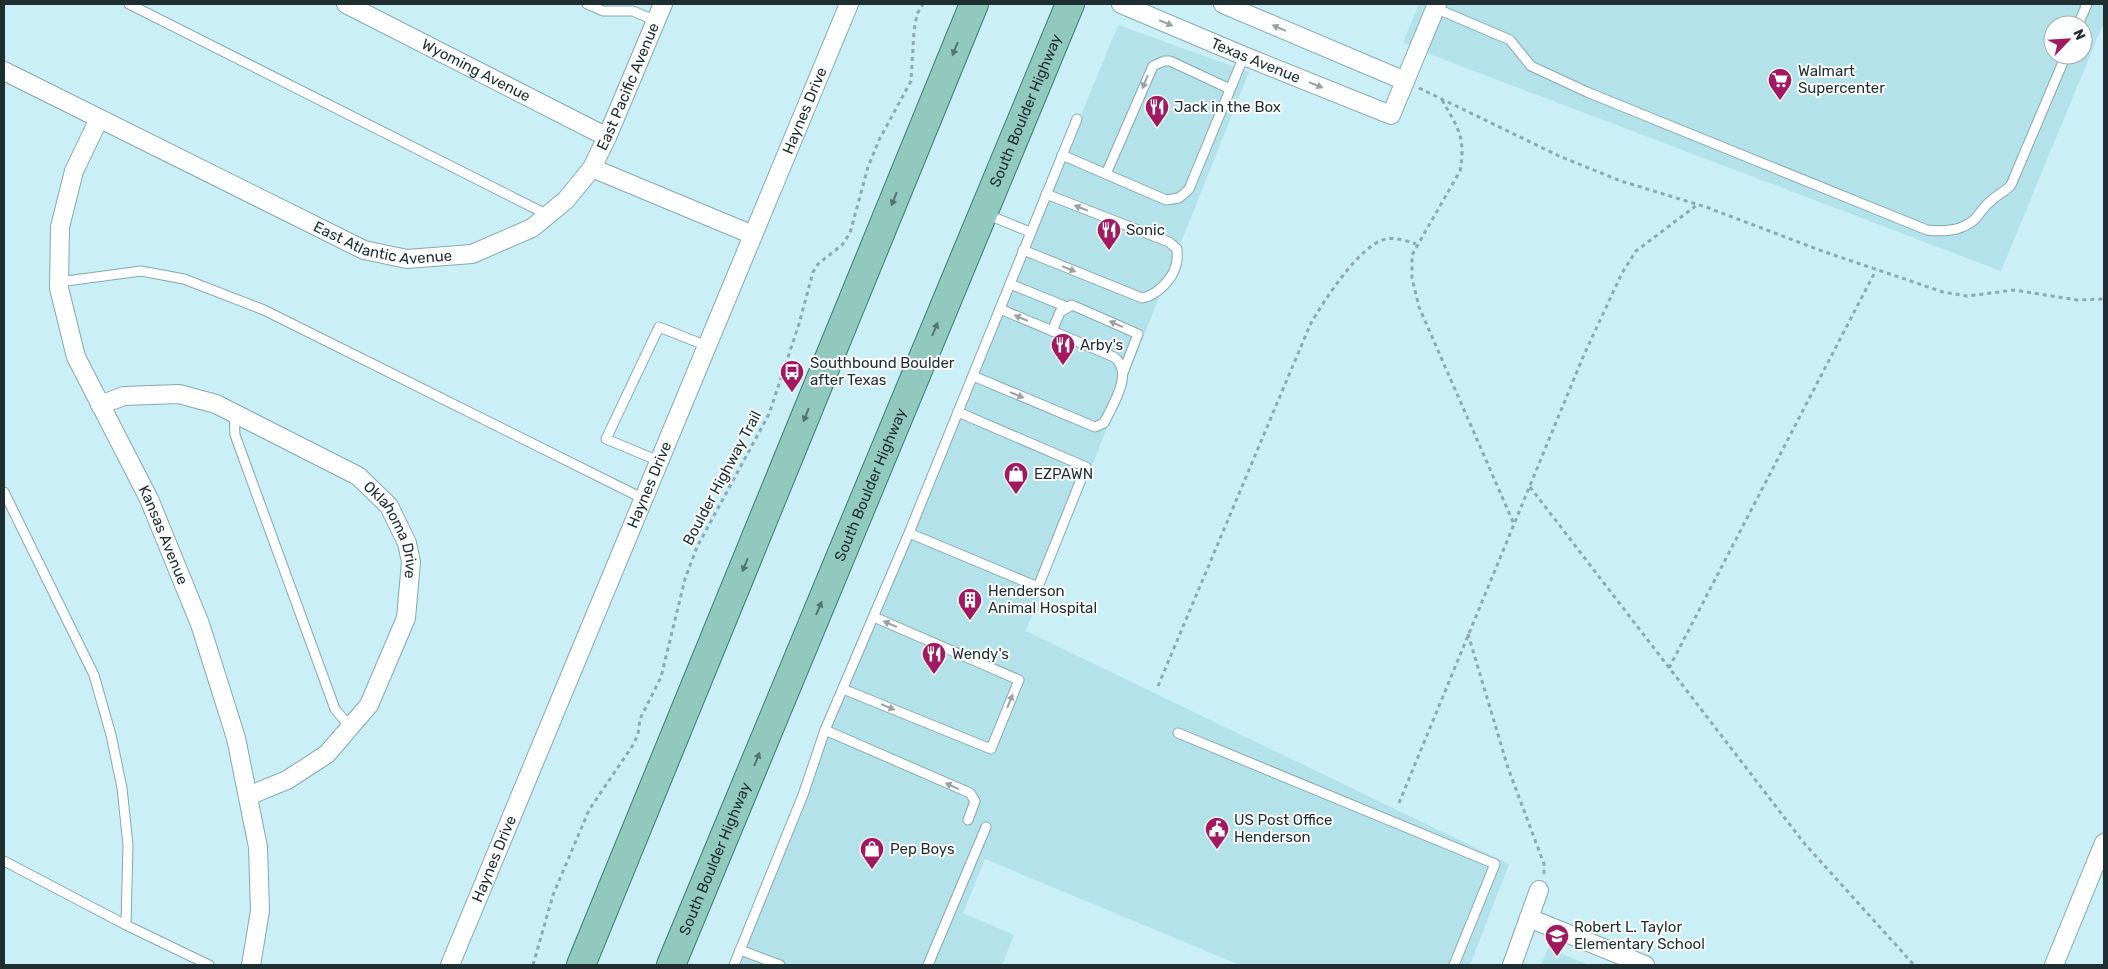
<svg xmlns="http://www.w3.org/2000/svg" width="2108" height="969" viewBox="0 0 2108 969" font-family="Rubik,sans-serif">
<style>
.built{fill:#b4e2eb;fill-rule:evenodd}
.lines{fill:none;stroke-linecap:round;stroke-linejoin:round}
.service-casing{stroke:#85a9af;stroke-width:11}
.minor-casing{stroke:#85a9af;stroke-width:20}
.primary-casing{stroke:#3a7b72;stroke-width:30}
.path{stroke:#8daaaf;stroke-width:3;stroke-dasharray:4 4;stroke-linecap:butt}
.service{stroke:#fff;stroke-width:9}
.minor{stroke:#fff;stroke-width:18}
.primary{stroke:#92c9bf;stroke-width:28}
.oneway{fill:#9aa1a2}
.oneway2{fill:#537470}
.labels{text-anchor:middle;stroke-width:4;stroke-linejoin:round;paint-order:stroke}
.street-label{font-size:15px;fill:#1f2e30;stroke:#fff}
.poi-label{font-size:15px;fill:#1f2e30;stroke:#fff;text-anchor:start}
</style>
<rect width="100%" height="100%" fill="#caeff6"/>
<!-- built -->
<g class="built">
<path d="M1419,4h685v18l-103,249 -569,-216 -29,-13zM2053,25h30v30h-30z"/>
<polygon points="1118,25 1249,72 1026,631 1509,864 1470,965 1240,965 985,859 963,913 1014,935 1002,965 732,965"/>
<polygon points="1548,948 1589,965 1541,965"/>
</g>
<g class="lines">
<defs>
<g id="service">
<polyline points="129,4 548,215"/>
<polyline points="587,4 603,11 633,11 656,21"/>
<path d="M1435,8l75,32 21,26 56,26 340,138c16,2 36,1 49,-12 5,-6 9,-13 16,-18 6,-6 13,-8 19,-15l55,-130"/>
<polyline points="2078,25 2087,4 2085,4"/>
<polyline points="1062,155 1166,200 1179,198 1189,189 1244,56"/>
<polyline points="1106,174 1153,66 1164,61 1170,61 1230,89"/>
<polyline points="986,214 1030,232"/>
<path d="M1023,250l119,48c14,-2 31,-19 34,-33 2,-5 1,-11 1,-16l-8,-7 -123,-48"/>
<polyline points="59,282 141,271 184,279 264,310 644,499"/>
<polyline points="1010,284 1067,307"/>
<polyline points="1052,331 1060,312 1072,305 1138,334 1123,373"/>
<path d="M973,376l122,51 9,-4c8,-17 31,-51 10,-66l-114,-48"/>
<polyline points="958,412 1077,119"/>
<polyline points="234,413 235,435 335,709 350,727"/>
<polyline points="659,461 606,439 659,327 707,346"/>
<polyline points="4,492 94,675 111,735 122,788 128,845 126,925"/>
<polyline points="843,689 991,749 1019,680 874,617"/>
<polyline points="825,730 909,533 1038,587 1086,467 958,412 909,533"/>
<polyline points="1178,733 1495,864 1454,965"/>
<polyline points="4,861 126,925 209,965"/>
<polyline points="740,950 780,965"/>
<polyline points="734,965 803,795 825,730 970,793 975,801 968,820"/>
<polyline points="928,965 986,827"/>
</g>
<g id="minor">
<path id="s1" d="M346,4l261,133"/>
<path id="s2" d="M1121,4l123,52 147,59 46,-111"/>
<polyline points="1223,4 1405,81"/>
<path id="s3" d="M4,71l360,179 43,9 65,-5 60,-26 34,-28 26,-32 15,-31 56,-133"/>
<path id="s4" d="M99,119l-25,52 -14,56 -1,61 17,69 73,142 51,125 36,114 22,109 2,64 -9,54"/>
<polyline points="592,168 753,235"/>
<path id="s5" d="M100,405l24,-9 55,-2 37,10 142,72 31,30 18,37 4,19 -5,56 -37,87 -42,49 -40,26 -39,16"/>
<polyline points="1529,918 1645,965"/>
<path id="s6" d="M450,965l399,-961"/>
<polyline points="1512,965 1539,890"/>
<polyline points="2054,965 2104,843"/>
</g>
<g id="primary">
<polyline points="581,965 974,4"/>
<path id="s7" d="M671,965l399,-961"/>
</g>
</defs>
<!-- service casing -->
<use href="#service" class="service-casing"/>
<!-- minor casing -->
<use href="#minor" class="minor-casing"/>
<!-- primary casing -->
<use href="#primary" class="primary-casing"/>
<!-- path -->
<g class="path">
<polyline points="1419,88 1559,156 1621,181 1706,207 1822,251 1943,292 1967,296 2014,290 2077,300 2104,299"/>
<path d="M1442,100c16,28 24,37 18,71l-48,84v23l7,29 95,217"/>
<polyline points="1530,487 1804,843 1914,965"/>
<polyline points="1468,634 1508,768 1544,864 1544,875"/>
<polyline points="1669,668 1876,270"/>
<path d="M1158,686l152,-361c13,-23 50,-81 76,-86 10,-2 21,2 30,5"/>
<polyline points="1399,803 1583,357 1622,273 1636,251 1697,205"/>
<polyline points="533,965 553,895 589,810 633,745 638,734 640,719 661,677 685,579 697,547 769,414 799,324 813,272 818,264 842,245 850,233 868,167 879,140 911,81 914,31 917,14 923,4"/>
</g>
<!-- service -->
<use href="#service" class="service"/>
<!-- minor -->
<use href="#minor" class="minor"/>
<!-- primary -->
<use href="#primary" class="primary"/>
</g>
<!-- one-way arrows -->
<defs><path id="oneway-solid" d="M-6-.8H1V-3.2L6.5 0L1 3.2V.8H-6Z" transform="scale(1.25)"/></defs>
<g class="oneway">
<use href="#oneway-solid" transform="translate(1166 23) rotate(23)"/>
<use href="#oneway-solid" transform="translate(1279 28) rotate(-157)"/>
<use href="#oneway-solid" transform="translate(1145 82) rotate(113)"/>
<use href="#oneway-solid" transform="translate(1316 85) rotate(22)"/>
<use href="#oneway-solid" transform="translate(1081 208) rotate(-159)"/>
<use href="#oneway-solid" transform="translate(1069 269) rotate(22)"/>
<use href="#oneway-solid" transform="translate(1021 318) rotate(-157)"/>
<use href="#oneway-solid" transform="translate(1116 324) rotate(-156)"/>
<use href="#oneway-solid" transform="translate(1017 395) rotate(23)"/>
<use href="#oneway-solid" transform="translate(890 624) rotate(-157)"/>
<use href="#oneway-solid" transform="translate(1010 701) rotate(-68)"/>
<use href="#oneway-solid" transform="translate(888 707) rotate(22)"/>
<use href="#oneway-solid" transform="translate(952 786) rotate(-156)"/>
</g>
<g class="oneway2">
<use href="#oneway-solid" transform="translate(955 49) rotate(112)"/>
<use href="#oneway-solid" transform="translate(894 199) rotate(112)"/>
<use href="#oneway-solid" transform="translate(935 329) rotate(-67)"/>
<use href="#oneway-solid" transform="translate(806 415) rotate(112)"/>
<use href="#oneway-solid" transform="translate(745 565) rotate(112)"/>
<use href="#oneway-solid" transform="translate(819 608) rotate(-67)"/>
<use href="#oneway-solid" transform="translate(757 759) rotate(-68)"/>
</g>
<!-- icons -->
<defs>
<symbol id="supermarket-pin" viewBox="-11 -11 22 30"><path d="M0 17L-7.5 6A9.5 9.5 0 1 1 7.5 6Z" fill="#a21861" stroke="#fff"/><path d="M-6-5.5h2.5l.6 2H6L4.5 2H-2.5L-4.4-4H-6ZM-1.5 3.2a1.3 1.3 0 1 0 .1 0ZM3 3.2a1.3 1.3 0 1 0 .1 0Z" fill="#fff"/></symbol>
<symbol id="restaurant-pin" viewBox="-11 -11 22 30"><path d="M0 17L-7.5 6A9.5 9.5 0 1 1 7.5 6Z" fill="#a21861" stroke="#fff"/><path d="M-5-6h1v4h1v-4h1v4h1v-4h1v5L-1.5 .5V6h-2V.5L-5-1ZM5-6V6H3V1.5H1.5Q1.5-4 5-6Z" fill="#fff"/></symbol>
<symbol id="bus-pin" viewBox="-11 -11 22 30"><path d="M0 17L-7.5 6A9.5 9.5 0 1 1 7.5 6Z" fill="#a21861" stroke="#fff"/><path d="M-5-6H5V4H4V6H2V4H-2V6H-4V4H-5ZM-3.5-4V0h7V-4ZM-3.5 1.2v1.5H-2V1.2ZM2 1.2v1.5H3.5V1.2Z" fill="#fff"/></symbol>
<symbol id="shop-pin" viewBox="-11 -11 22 30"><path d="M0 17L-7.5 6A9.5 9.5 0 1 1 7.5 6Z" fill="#a21861" stroke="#fff"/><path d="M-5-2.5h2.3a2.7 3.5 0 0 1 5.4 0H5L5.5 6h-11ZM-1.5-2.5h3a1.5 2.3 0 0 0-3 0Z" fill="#fff"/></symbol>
<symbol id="building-pin" viewBox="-11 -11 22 30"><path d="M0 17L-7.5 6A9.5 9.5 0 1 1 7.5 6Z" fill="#a21861" stroke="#fff"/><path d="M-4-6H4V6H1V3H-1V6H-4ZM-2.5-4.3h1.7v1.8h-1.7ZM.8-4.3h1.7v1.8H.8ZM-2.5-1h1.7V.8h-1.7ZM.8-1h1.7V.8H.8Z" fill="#fff"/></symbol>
<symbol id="civic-pin" viewBox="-11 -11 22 30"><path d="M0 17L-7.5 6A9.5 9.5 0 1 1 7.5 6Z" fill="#a21861" stroke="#fff"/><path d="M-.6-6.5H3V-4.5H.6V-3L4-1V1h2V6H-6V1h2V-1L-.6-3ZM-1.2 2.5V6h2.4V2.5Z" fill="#fff"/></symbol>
<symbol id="school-pin" viewBox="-11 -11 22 30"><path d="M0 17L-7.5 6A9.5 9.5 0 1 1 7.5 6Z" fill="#a21861" stroke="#fff"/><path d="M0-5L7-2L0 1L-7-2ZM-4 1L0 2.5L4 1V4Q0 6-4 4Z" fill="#fff"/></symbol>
</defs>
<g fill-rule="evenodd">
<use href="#supermarket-pin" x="1766" y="66" width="28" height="38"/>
<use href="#restaurant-pin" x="1143" y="93" width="28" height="38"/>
<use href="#restaurant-pin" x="1095" y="216" width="28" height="38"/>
<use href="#restaurant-pin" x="1049" y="331" width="28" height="38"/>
<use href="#bus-pin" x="778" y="358" width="28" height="38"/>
<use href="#shop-pin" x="1002" y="460" width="28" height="38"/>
<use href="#building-pin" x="956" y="586" width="28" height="38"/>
<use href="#restaurant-pin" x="920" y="640" width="28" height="38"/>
<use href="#civic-pin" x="1203" y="815" width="28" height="38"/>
<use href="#shop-pin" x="858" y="835" width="28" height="38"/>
<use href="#school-pin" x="1543" y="922" width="28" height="38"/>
</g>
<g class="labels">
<!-- street labels -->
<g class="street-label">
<text dy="5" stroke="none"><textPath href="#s2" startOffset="146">Texas Avenue</textPath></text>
<text dy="5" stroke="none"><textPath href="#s1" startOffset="146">Wyoming Avenue</textPath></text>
<text dy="5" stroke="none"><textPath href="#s3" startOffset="751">East Pacific Avenue</textPath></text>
<text dy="5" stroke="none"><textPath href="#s6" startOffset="925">Haynes Drive</textPath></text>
<text dy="5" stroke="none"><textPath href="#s7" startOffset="925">South Boulder Highway</textPath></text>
<text dy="5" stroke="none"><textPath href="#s3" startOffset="419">East Atlantic Avenue</textPath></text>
<text transform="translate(722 478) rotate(-62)" y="5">Boulder Highway Trail</text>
<text dy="5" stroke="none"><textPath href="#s7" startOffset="520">South Boulder Highway</textPath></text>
<text dy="5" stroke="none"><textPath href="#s6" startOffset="520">Haynes Drive</textPath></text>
<text dy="5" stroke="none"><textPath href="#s5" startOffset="344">Oklahoma Drive</textPath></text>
<text dy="5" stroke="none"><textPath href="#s4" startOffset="446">Kansas Avenue</textPath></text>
<text dy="5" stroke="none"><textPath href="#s6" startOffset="115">Haynes Drive</textPath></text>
<text dy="5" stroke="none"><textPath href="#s7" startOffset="115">South Boulder Highway</textPath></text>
</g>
<!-- poi labels -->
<g class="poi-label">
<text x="1798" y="76">Walmart<tspan x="1798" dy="17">Supercenter</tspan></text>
<text x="1174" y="112">Jack in the Box</text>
<text x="1126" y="235">Sonic</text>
<text x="1080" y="350">Arby's</text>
<text x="810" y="368">Southbound Boulder<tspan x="810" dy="17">after Texas</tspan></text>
<text x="1034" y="479">EZPAWN</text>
<text x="988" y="596">Henderson<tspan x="988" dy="17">Animal Hospital</tspan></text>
<text x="952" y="659">Wendy's</text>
<text x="1234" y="825">US Post Office<tspan x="1234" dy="17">Henderson</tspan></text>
<text x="890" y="854">Pep Boys</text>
<text x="1574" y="932">Robert L. Taylor<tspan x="1574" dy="17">Elementary School</tspan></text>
</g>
</g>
<!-- border -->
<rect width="2108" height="969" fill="none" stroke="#1f2e30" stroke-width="10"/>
<!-- north arrow -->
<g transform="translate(2068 40) rotate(65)"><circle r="24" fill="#ffffff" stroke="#a5abac"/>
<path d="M0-4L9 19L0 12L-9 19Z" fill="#a21861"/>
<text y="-8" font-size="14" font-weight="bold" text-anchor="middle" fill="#1f2e30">N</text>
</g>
</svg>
